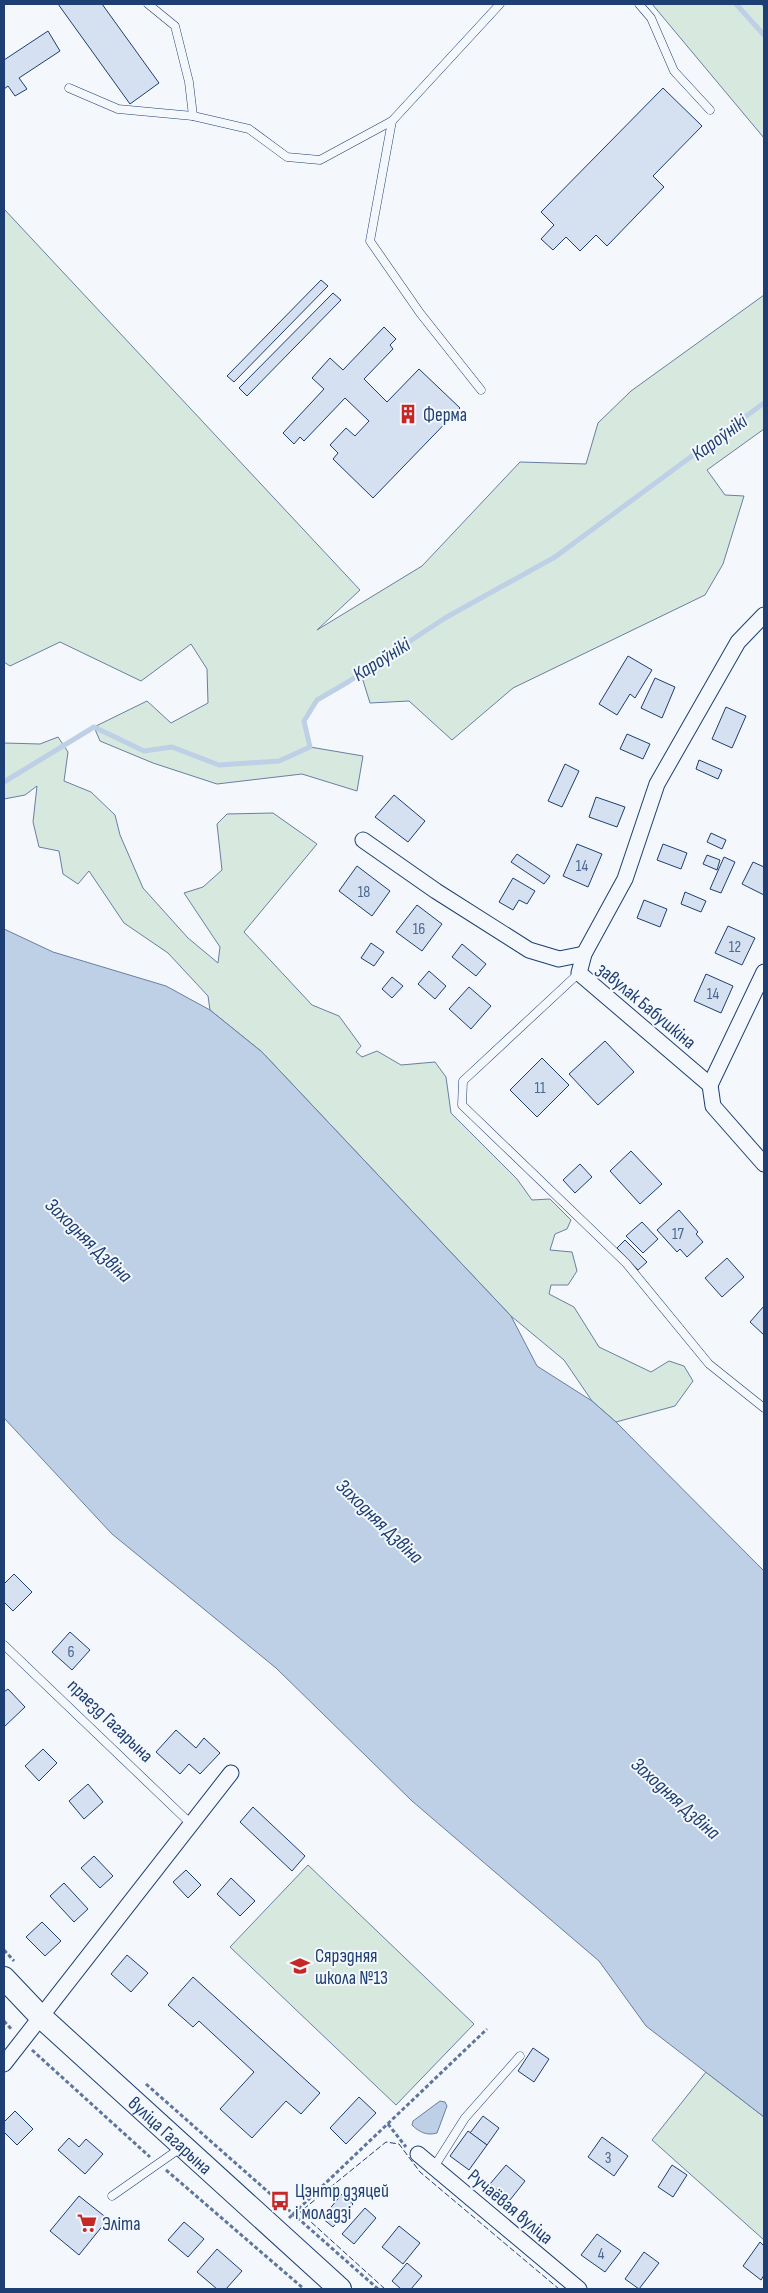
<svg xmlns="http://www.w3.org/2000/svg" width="768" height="2293" viewBox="0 0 768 2293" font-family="'Sofia Sans Condensed',sans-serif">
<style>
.green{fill:#d7e8df;stroke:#687fa3}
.water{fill:#bed0e5;stroke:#687fa3}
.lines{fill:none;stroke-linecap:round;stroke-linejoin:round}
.stream{stroke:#bed0e5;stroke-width:5}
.building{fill:#d5e0f0;stroke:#1d3f73}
.service-casing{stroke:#1d3f73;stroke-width:9}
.minor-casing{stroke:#1d3f73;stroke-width:17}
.secondary-casing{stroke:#1d3f73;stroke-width:24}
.path{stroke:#5e769c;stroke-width:3;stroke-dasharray:4 2.5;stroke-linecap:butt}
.service{stroke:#f4f7fb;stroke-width:8}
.minor{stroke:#f4f7fb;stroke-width:15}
.secondary{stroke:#f4f7fb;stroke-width:22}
.fence{stroke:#1d3f73;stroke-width:1;stroke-dasharray:6 2.5;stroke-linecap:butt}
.labels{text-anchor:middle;stroke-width:4;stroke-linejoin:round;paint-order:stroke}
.number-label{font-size:16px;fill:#4b6792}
.poi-label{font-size:19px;fill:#1d3f73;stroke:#f4f7fb;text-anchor:start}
.street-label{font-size:19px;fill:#1d3f73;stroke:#f4f7fb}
.water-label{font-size:20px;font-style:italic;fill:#1d3f73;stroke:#f4f7fb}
</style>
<rect width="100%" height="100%" fill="#f4f7fb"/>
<!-- green -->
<g class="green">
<polygon points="652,4 762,4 764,8 764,138"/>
<polygon points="4,209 360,590 317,630 422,566 520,462 586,464 598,423 631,391 764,295 764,429 707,470 725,495 744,496 723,564 705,595 513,688 452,740 409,701 370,703 361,674 317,700 304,721 310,747 363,756 357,791 302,774 217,784 153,763 100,741 94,727 147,701 171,723 208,703 207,669 191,644 141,681 60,642 10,666 4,662"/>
<polygon points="58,737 68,752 64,781 91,792 115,815 120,835 143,888 188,938 218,963 220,947 184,893 203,887 222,870 217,824 227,814 273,813 317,844 244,932 312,1005 339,1016 361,1046 356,1052 362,1057 377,1051 401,1065 435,1062 446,1077 451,1113 517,1179 532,1200 550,1199 571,1220 567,1229 555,1234 550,1250 572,1252 577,1271 568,1285 551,1285 549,1294 574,1307 599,1347 651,1372 669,1361 684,1366 693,1381 675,1406 616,1422 592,1401 564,1360 511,1316 262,1052 210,1010 208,996 168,953 124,923 89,871 78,884 63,874 59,851 39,847 33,822 37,786 25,795 4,799 4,743 40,744"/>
<polygon points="308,1865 474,2024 396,2105 230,1947"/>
<polygon points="706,2072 764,2117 764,2240 652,2140"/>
</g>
<!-- water -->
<g class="water">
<polygon points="4,929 53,952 166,986 210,1010 262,1052 511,1316 537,1366 592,1401 616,1422 764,1571 764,2117 646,2026 599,1961 412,1801 276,1668 112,1534 4,1418"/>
<path d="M440,2101l5,1 2,4 -10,27c-10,3 -18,-1 -25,-8l1,-4z"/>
</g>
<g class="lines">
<!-- stream -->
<g class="stream">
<polyline points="736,4 764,35"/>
<polyline points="4,782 94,727 144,751 172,747 219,765 279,761 310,747 304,721 317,700 348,682 445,618 555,557 764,403"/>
</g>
</g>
<!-- building -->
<g class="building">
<polygon points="58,4 102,4 159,83 130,104"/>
<polygon points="48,31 60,51 19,78 27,89 15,96 8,86 4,89 4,60"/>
<polygon points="663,88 702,126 653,176 664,187 607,246 596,235 580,251 566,237 553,250 541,239 554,225 541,212"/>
<polygon points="321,280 328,286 234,382 227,376"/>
<polygon points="333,293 341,300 247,396 239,388"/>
<polygon points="384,327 396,339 390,345 393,349 364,379 387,402 419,369 460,408 373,498 333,459 338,453 330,445 346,428 355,436 369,421 345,398 304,441 300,437 294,444 283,433 324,389 312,378 330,358 343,370"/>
<polygon points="628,656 652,670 635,698 630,694 617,715 599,704"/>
<polygon points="655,678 675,687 662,718 641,708"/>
<polygon points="726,707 746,716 732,748 712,739"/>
<polygon points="627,734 650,744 643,759 620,749"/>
<polygon points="699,760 722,770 718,779 696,769"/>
<polygon points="565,764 579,771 562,807 548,801"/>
<polygon points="394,795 425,821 408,842 375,817"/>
<polygon points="596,797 625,807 617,827 589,817"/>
<polygon points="711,833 726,840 722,849 707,842"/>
<polygon points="577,844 602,854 588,887 563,876"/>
<polygon points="663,844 687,853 681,869 657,860"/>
<polygon points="517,854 550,876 544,884 511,862"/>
<polygon points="707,855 720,860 717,870 703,864"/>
<polygon points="724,857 735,862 721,893 710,889"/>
<polygon points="753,862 764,867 764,895 742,884"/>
<polygon points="357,866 390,891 372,916 339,891"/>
<polygon points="513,878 535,891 527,904 519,900 513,910 499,902"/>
<polygon points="685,892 706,901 701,912 681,904"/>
<polygon points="644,900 667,909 660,927 637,918"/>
<polygon points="417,905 442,924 422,951 396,932"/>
<polygon points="728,926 755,938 742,965 715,953"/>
<polygon points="371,943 384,952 374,966 361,958"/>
<polygon points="462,944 486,964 476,976 452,957"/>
<polygon points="429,971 446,986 435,999 418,984"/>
<polygon points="706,974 733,986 721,1013 694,1001"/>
<polygon points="392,977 403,986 392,998 382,989"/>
<polygon points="469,987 491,1006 471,1029 449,1009"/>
<polygon points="605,1041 634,1072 598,1105 569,1074"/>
<polygon points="542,1058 569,1085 537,1117 510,1090"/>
<polygon points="631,1151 662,1184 640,1204 610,1171"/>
<polygon points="580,1164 592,1177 575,1193 563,1180"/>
<polygon points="679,1210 698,1232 696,1234 703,1242 687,1257 680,1249 677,1252 657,1230"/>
<polygon points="642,1222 658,1239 643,1253 626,1236"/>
<polygon points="625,1240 647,1262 638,1270 617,1248"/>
<polygon points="727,1258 744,1277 722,1297 705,1278"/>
<polygon points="764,1306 764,1335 750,1322"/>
<polygon points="14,1574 32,1592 13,1611 4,1602 4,1584"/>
<polygon points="70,1632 90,1650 72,1670 52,1652"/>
<polygon points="8,1689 25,1707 4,1727 4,1692"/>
<polygon points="176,1730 196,1748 204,1738 220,1753 200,1774 189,1764 180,1774 156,1752"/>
<polygon points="43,1749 57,1763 39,1781 25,1766"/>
<polygon points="88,1784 103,1802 84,1819 69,1801"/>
<polygon points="253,1807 305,1856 292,1871 240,1822"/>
<polygon points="94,1856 113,1876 100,1888 81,1868"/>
<polygon points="186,1870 201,1885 188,1898 173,1882"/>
<polygon points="231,1878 255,1901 240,1916 217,1894"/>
<polygon points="64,1883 88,1909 74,1922 50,1896"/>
<polygon points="42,1922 61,1941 45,1956 26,1937"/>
<polygon points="127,1955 148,1973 131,1992 111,1974"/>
<polygon points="193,1977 320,2093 301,2114 286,2101 252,2138 220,2109 254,2072 199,2021 193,2027 168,2005"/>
<polygon points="533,2048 549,2059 534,2082 518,2071"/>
<polygon points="359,2097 376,2113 346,2144 330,2128"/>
<polygon points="15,2111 33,2129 17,2145 4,2132 4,2122"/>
<polygon points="483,2116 499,2128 487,2145 470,2133"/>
<polygon points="468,2131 487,2145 469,2170 450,2156"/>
<polygon points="602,2137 628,2156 614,2176 588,2157"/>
<polygon points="69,2138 79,2147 86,2139 103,2154 85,2174 58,2150"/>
<polygon points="506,2165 525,2181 510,2200 490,2184"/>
<polygon points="672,2165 687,2175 673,2197 658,2187"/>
<polygon points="342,2194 353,2204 333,2227 322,2218"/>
<polygon points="79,2196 108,2219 79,2255 50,2231"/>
<polygon points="365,2208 376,2218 354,2244 342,2234"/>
<polygon points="184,2222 204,2239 188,2257 168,2240"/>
<polygon points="399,2226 420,2243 403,2264 382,2247"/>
<polygon points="597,2234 621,2251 605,2272 581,2255"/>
<polygon points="760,2242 764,2246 764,2275 761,2280 743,2266"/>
<polygon points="217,2249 242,2271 226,2289 217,2289 197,2272"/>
<polygon points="644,2252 659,2263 639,2289 625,2279"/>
<polygon points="407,2263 422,2276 411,2289 401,2289 392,2281"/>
</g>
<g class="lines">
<defs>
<g id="service">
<polyline points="148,4 175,26 189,82 193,116"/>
<polyline points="639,4 651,18 674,71 710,110"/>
<polyline points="69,88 118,109 193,116 249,129 287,157 320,160 392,121"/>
<polyline points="481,390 420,313 370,241 392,121 500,4"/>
<polyline points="579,973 463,1081 462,1105 626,1263 709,1364 764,1408"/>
<polyline points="4,1645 191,1824"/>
<polyline points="434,2167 465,2118 520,2056"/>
<polyline points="112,2196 182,2147"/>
</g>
<g id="minor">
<polyline points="764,615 738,642 657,784 625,879 584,954 579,973 710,1085 713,1106 764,1164"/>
<polyline points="363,840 436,891 529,950 559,959 584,954"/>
<polyline points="710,1085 764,972"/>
<polyline points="4,2064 231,1773"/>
<polyline points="418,2154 579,2289"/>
</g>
<g id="secondary">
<path id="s1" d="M4,1978l36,38 300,273"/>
</g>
</defs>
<!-- service casing -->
<use href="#service" class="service-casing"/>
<!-- minor casing -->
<use href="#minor" class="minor-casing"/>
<!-- secondary casing -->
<use href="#secondary" class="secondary-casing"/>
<!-- path -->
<g class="path">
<polyline points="4,1950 14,1961"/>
<polyline points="4,2021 12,2030"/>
<polyline points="32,2050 150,2157"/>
<polyline points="146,2084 378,2289"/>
<polyline points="388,2124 406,2147"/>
<polyline points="166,2170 304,2289"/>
<polyline points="289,2218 487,2029"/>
</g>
<!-- service -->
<use href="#service" class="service"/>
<!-- minor -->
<use href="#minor" class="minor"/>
<!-- secondary -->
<use href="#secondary" class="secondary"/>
<!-- fence -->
<polyline class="fence" points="385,2289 300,2212 386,2142 399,2144 420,2172 559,2289"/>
</g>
<!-- icons -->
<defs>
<symbol id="building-bare" viewBox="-9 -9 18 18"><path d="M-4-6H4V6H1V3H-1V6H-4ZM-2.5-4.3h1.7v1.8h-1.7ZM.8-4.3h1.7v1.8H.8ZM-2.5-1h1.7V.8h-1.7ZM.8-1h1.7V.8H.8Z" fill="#c62828" stroke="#f4f7fb" stroke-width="2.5" paint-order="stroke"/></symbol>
<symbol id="school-bare" viewBox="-9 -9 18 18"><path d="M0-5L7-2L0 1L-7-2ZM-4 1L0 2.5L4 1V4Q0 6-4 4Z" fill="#c62828" stroke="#f4f7fb" stroke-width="2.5" paint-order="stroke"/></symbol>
<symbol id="bus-bare" viewBox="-9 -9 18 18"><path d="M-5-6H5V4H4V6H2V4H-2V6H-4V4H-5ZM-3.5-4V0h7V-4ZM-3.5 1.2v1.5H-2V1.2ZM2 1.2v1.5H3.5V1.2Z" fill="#c62828" stroke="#f4f7fb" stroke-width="2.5" paint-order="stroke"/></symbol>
<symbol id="supermarket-bare" viewBox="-9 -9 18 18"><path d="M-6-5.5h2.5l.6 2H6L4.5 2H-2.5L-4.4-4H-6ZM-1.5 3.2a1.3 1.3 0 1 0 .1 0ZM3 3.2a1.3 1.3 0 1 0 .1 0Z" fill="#c62828" stroke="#f4f7fb" stroke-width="2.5" paint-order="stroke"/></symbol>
</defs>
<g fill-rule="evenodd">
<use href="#building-bare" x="394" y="400" width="28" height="28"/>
<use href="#school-bare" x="286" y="1952" width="28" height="28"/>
<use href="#bus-bare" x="266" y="2187" width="28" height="28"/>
<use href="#supermarket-bare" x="73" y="2209" width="28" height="28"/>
</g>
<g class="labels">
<!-- number labels -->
<g class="number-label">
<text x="582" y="871">14</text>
<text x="364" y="897">18</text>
<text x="419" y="934">16</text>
<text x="735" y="952">12</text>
<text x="713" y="999">14</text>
<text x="540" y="1093">11</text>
<text x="678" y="1239">17</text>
<text x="71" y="1657">6</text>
<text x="608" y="2163">3</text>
<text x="601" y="2259">4</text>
</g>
<!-- poi labels -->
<g class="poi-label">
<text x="423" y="421">Ферма</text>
<text x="315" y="1962">Сярэдняя<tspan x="315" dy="22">школа №13</tspan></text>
<text x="295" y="2197">Цэнтр дзяцей<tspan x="295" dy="22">і моладзі</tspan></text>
<text x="102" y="2230">Эліта</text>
</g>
<!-- street labels -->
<g class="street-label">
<text transform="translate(647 1005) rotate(40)" y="7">завулак Бабушкіна</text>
<text transform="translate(111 1720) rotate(44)" y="7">праезд Гагарына</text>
<text dy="7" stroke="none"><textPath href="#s1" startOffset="229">вуліца Гагарына</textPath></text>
<text transform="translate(511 2206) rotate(40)" y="7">Ручаёвая вуліца</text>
</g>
<!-- water labels -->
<g class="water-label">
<text transform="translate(719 437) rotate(-36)" y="7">Кароўнікі</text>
<text transform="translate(381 659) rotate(-32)" y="7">Кароўнікі</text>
<text transform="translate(89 1240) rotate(44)" y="7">Заходняя Дзвіна</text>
<text transform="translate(380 1521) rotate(44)" y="7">Заходняя Дзвіна</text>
<text transform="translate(676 1798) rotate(42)" y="7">Заходняя Дзвіна</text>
</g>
</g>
<!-- border -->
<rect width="768" height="2293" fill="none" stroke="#1d3f73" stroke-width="10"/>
</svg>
